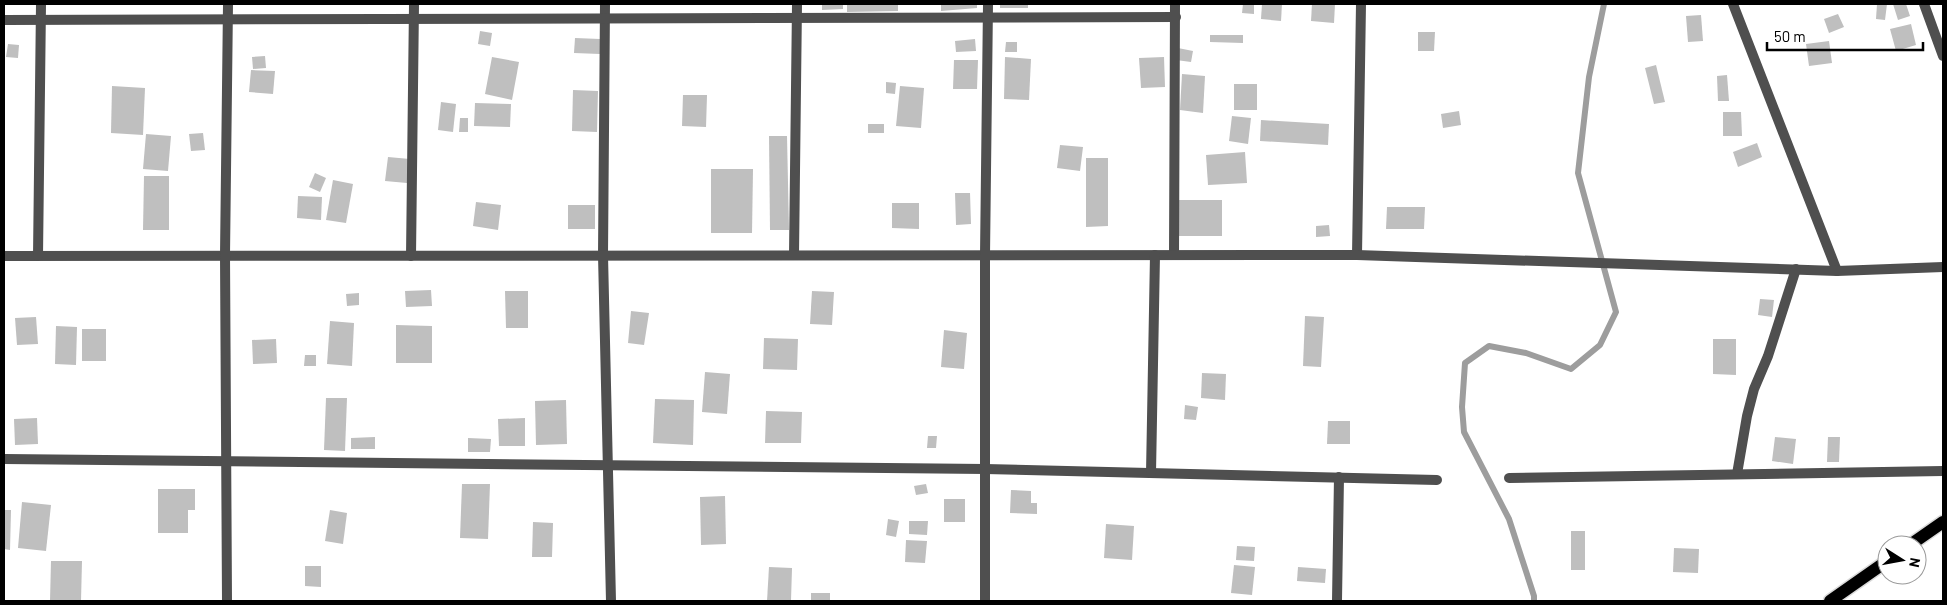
<svg xmlns="http://www.w3.org/2000/svg" width="1947" height="605" viewBox="0 0 1947 605" font-family="Barlow,sans-serif">
<style>
.lines{fill:none;stroke-linecap:round;stroke-linejoin:round}
.stream{stroke:#9d9d9d;stroke-width:6}
.building{fill:#bfbfbf}
.primary-casing{stroke:#dbdbdb;stroke-width:15}
.minor{stroke:#4f4f4f;stroke-width:10}
.primary{stroke:#000;stroke-width:12}
</style>
<rect width="100%" height="100%" fill="#fff"/>
<g class="lines">
<!-- stream -->
<polyline class="stream" points="1534,601 1534,596 1509,519 1464,432 1462,407 1465,363 1489,346 1526,353 1571,369 1600,345 1616,312 1578,173 1589,77 1604,4"/>
</g>
<!-- building -->
<g class="building">
<polygon points="822,4 843,4 843,9 822,10"/>
<polygon points="847,4 898,4 898,11 847,12"/>
<polygon points="941,4 977,4 977,8 941,11"/>
<rect x="1000" y="4" width="28" height="4"/>
<polygon points="1243,4 1254,4 1254,14 1242,13"/>
<polygon points="1262,4 1282,4 1281,21 1261,19"/>
<polygon points="1312,4 1335,4 1334,23 1311,21"/>
<polygon points="1877,4 1887,4 1885,20 1876,19"/>
<polygon points="1893,4 1906,4 1910,16 1898,20"/>
<polygon points="1838,14 1844,27 1829,33 1824,19"/>
<polygon points="1701,15 1703,41 1688,42 1686,16"/>
<polygon points="1911,24 1916,45 1896,51 1890,29"/>
<polygon points="480,31 492,33 490,46 478,44"/>
<polygon points="1418,32 1435,32 1434,51 1418,51"/>
<polygon points="1210,35 1243,35 1243,43 1210,42"/>
<polygon points="575,38 600,39 600,54 574,53"/>
<polygon points="975,39 976,51 956,52 955,41"/>
<polygon points="1829,41 1832,63 1809,66 1806,44"/>
<polygon points="1006,42 1017,42 1017,52 1005,52"/>
<polygon points="8,44 19,45 18,58 6,57"/>
<polygon points="1178,48 1193,51 1191,62 1176,60"/>
<polygon points="265,56 266,68 253,69 252,57"/>
<polygon points="492,57 519,62 512,100 485,94"/>
<polygon points="1005,57 1031,59 1029,100 1004,99"/>
<polygon points="1164,57 1165,87 1141,88 1139,58"/>
<polygon points="954,60 978,60 977,89 953,89"/>
<polygon points="1656,65 1665,102 1654,104 1645,68"/>
<polygon points="251,70 275,71 273,94 249,92"/>
<polygon points="1182,74 1205,76 1203,113 1180,110"/>
<polygon points="1727,75 1729,101 1718,101 1717,76"/>
<polygon points="886,82 896,83 895,94 886,93"/>
<rect x="1234" y="84" width="23" height="26"/>
<polygon points="112,86 145,88 143,135 111,133"/>
<polygon points="900,86 924,88 921,128 896,126"/>
<polygon points="573,90 598,91 597,132 572,131"/>
<polygon points="683,95 707,95 706,127 682,126"/>
<polygon points="441,102 456,104 453,132 438,130"/>
<polygon points="475,103 511,104 510,127 474,126"/>
<polygon points="1459,111 1461,125 1443,128 1441,114"/>
<polygon points="1723,112 1741,112 1742,136 1723,136"/>
<polygon points="1232,116 1251,118 1248,144 1229,141"/>
<polygon points="460,118 468,118 468,132 459,132"/>
<polygon points="1261,120 1329,124 1328,145 1260,141"/>
<rect x="868" y="124" width="16" height="9"/>
<polygon points="203,133 205,150 191,151 189,134"/>
<polygon points="146,134 171,136 168,171 143,169"/>
<polygon points="769,136 787,136 789,230 770,230"/>
<polygon points="1757,143 1762,157 1738,167 1733,152"/>
<polygon points="1060,145 1083,147 1080,171 1057,168"/>
<polygon points="1245,152 1247,183 1208,185 1206,155"/>
<polygon points="388,157 410,159 407,183 385,181"/>
<polygon points="1086,158 1108,158 1108,226 1086,227"/>
<polygon points="711,169 753,169 752,233 711,233"/>
<polygon points="315,173 326,178 320,192 309,187"/>
<polygon points="144,176 169,176 169,230 143,230"/>
<polygon points="333,180 353,184 346,223 326,220"/>
<polygon points="955,193 970,193 971,224 956,225"/>
<polygon points="298,196 322,197 321,220 297,218"/>
<rect x="1179" y="200" width="43" height="36"/>
<polygon points="476,202 501,205 498,230 473,226"/>
<polygon points="892,203 919,203 919,229 892,228"/>
<rect x="568" y="205" width="27" height="24"/>
<polygon points="1387,207 1425,207 1424,229 1386,229"/>
<polygon points="1329,225 1330,236 1316,237 1316,226"/>
<polygon points="431,290 432,306 406,307 405,291"/>
<polygon points="505,291 528,291 528,328 506,328"/>
<polygon points="812,291 834,292 832,325 810,324"/>
<polygon points="359,293 359,305 347,306 346,294"/>
<polygon points="1760,299 1774,300 1772,317 1758,315"/>
<polygon points="631,311 649,313 644,345 628,343"/>
<polygon points="1305,316 1324,317 1321,367 1303,366"/>
<polygon points="36,317 38,344 17,345 15,318"/>
<polygon points="330,321 354,323 352,366 327,364"/>
<polygon points="396,325 432,326 432,363 396,363"/>
<polygon points="56,326 77,327 76,365 55,364"/>
<rect x="82" y="329" width="24" height="32"/>
<polygon points="944,330 967,333 964,369 941,367"/>
<polygon points="764,338 798,339 797,370 763,369"/>
<polygon points="276,339 277,363 253,364 252,340"/>
<polygon points="1713,339 1736,339 1736,375 1713,374"/>
<polygon points="305,355 316,355 316,366 304,366"/>
<polygon points="705,372 730,374 727,414 702,412"/>
<polygon points="1202,373 1226,374 1225,400 1201,398"/>
<polygon points="326,398 347,398 345,451 324,450"/>
<polygon points="655,399 694,400 693,445 653,443"/>
<polygon points="566,400 567,444 536,445 535,401"/>
<polygon points="1185,405 1198,407 1196,420 1184,419"/>
<polygon points="766,411 802,412 801,443 765,443"/>
<polygon points="37,418 38,444 15,445 14,419"/>
<polygon points="525,418 525,446 499,446 498,419"/>
<polygon points="1328,421 1350,421 1350,444 1327,444"/>
<polygon points="928,436 937,436 936,448 927,448"/>
<polygon points="375,437 375,449 351,449 351,438"/>
<polygon points="1775,437 1796,439 1793,464 1772,461"/>
<polygon points="1828,437 1840,437 1839,462 1827,462"/>
<polygon points="468,438 491,439 490,452 468,452"/>
<polygon points="462,484 490,484 488,539 460,538"/>
<polygon points="926,484 928,493 916,495 914,486"/>
<polygon points="158,489 195,489 195,510 188,510 188,533 158,533"/>
<polygon points="1011,490 1031,491 1031,503 1037,503 1037,514 1010,513"/>
<polygon points="725,496 726,544 701,545 700,497"/>
<rect x="944" y="499" width="21" height="23"/>
<polygon points="22,502 51,505 46,551 18,548"/>
<polygon points="4,510 11,510 10,550 4,549"/>
<polygon points="330,510 347,513 343,544 325,541"/>
<polygon points="888,519 899,521 896,537 886,535"/>
<polygon points="909,521 928,521 927,535 909,534"/>
<polygon points="533,522 553,523 552,557 532,557"/>
<polygon points="1106,524 1134,526 1132,560 1104,558"/>
<rect x="1571" y="531" width="14" height="39"/>
<polygon points="906,540 927,541 925,563 905,562"/>
<polygon points="1237,546 1255,547 1254,561 1236,560"/>
<polygon points="1674,548 1699,549 1698,573 1673,572"/>
<polygon points="51,561 82,561 81,601 50,601"/>
<polygon points="1234,565 1255,567 1252,595 1231,593"/>
<polygon points="305,566 321,566 321,587 305,586"/>
<polygon points="769,567 792,568 791,601 767,601"/>
<polygon points="1298,567 1326,569 1325,583 1297,581"/>
<rect x="811" y="593" width="19" height="8"/>
</g>
<g class="lines">
<defs>
<g id="primary">
<polyline points="1910,545 1943,522"/>
<polyline points="1830,601 1887,561"/>
</g>
</defs>
<!-- primary casing -->
<use href="#primary" class="primary-casing"/>
<!-- minor -->
<g class="minor">
<polyline points="605,4 603,255 611,601"/>
<polyline points="1733,4 1837,271"/>
<polyline points="1924,4 1943,56"/>
<polyline points="4,20 1176,17"/>
<polyline points="794,255 797,4"/>
<polyline points="1174,255 1175,4"/>
<polyline points="1357,255 1361,4"/>
<polyline points="4,256 1357,255 1837,271 1943,267"/>
<polyline points="38,256 41,4"/>
<polyline points="411,256 414,4"/>
<polyline points="4,459 985,469 1437,480"/>
<polyline points="1151,473 1155,255"/>
<polyline points="1737,474 1747,416 1754,389 1768,356 1796,269"/>
<polyline points="1509,478 1943,471"/>
<polyline points="227,601 225,255 228,4"/>
<polyline points="985,601 985,255 988,4"/>
<polyline points="1337,601 1339,477"/>
</g>
<!-- primary -->
<use href="#primary" class="primary"/>
</g>
<!-- border -->
<rect width="1947" height="605" fill="none" stroke="#000000" stroke-width="10"/>
<!-- north arrow -->
<g transform="translate(1902 560) rotate(101)"><circle r="24" fill="#ffffff" stroke="#999999"/>
<path d="M0-4L9 19L0 12L-9 19Z" fill="#000000"/>
<text y="-8" font-size="14" font-weight="bold" text-anchor="middle" fill="#000000">N</text>
</g>
<!-- scale -->
<path d="M1767 42v8h156v-8" fill="none" stroke="#000000" stroke-width="2.5"/>
<text x="1774" y="42" font-size="15" fill="#000000" stroke="#ffffff" stroke-width="4" paint-order="stroke">50 m</text>
</svg>
